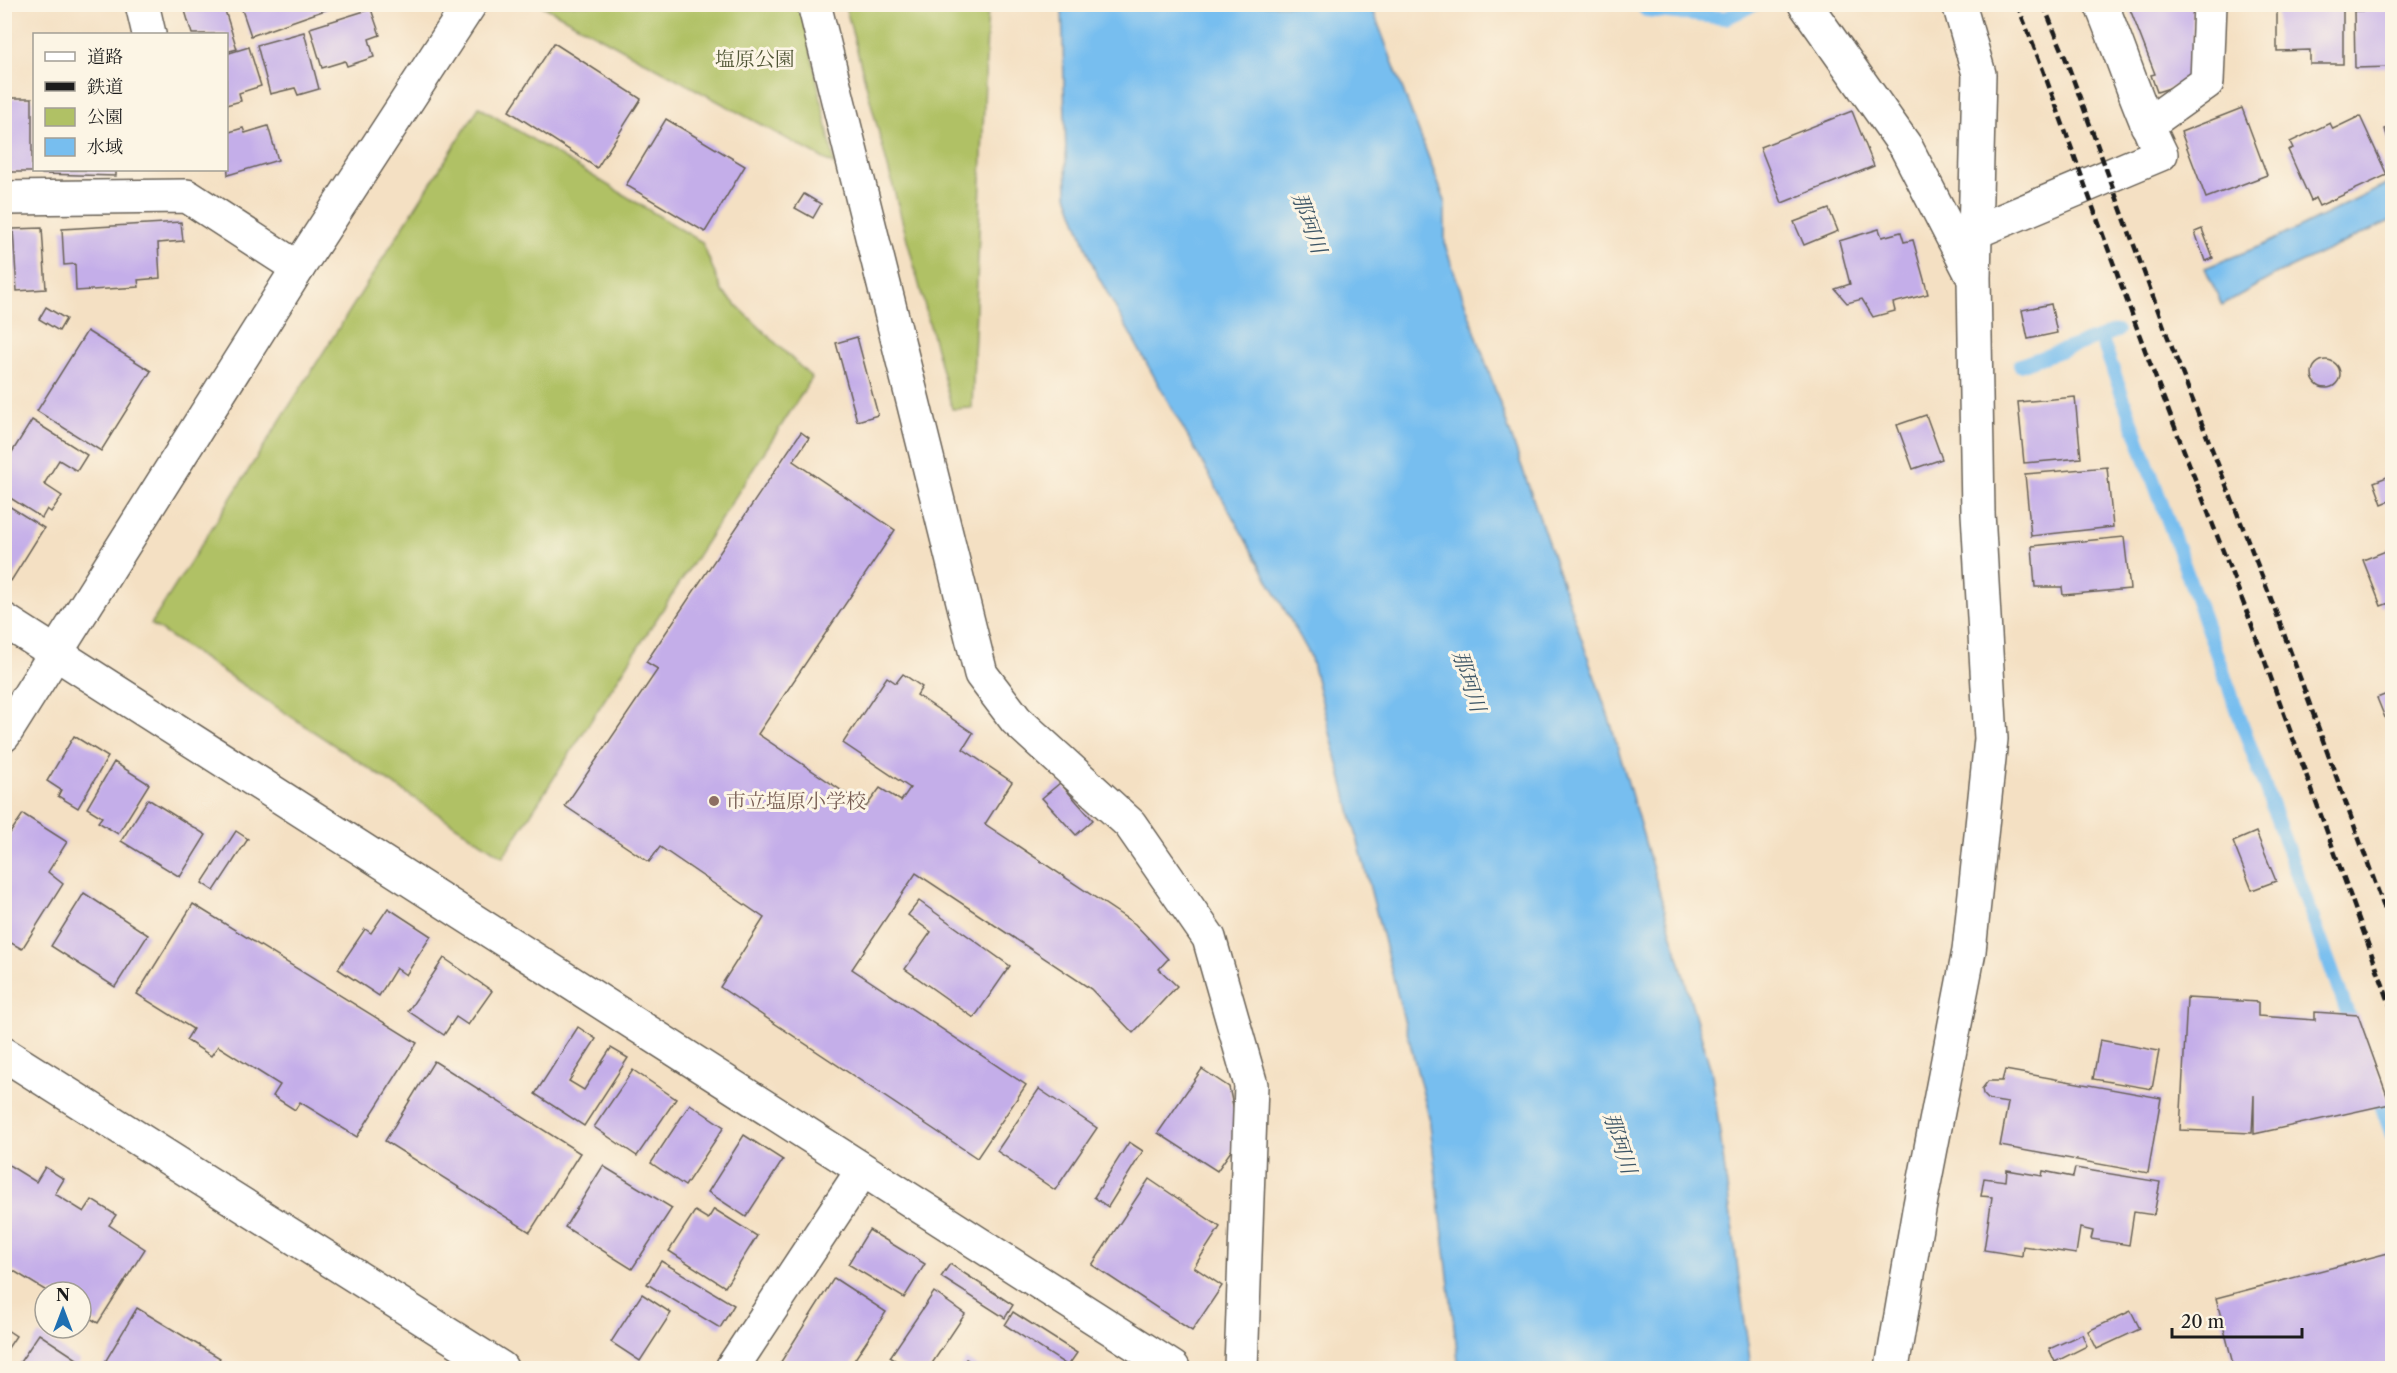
<svg xmlns="http://www.w3.org/2000/svg" width="2397" height="1373" viewBox="0 0 2397 1373" font-family="'Libre Caslon Text','Noto Serif JP',serif">
<style>
.green{fill:#b0c165;stroke:#666e40;stroke-width:1.5}
.water{fill:#77beef;stroke:#4a6d86;stroke-width:1.5}
.lines{fill:none;stroke-linecap:round;stroke-linejoin:round}
.stream{stroke:#77beef;stroke-width:14}
.building{fill:#c4aee9}
.minor-casing{stroke:#686156;stroke-width:36}
.tertiary-casing{stroke:#686156;stroke-width:36}
.minor{stroke:#fff;stroke-width:33}
.tertiary{stroke:#fff;stroke-width:33}
.rail{stroke:#1c1c1c;stroke-width:4.5;stroke-dasharray:9 4.5;stroke-linecap:butt}
.education-dot{fill:#8d6e63;stroke:#fcf5e5;stroke-width:2}
.labels{text-anchor:middle;stroke-width:6;stroke-linejoin:round;paint-order:stroke}
.park-label{font-size:20px;fill:#505636;stroke:#fcf5e5}
.education-label{font-size:20px;fill:#785e54;stroke:#fcf5e5;text-anchor:start}
.water-label{font-size:21px;font-style:italic;fill:#3c5566;stroke:#fcf5e5}
</style>
<rect width="100%" height="100%" fill="#fcf5e5"/>
<filter id="ink" filterUnits="userSpaceOnUse"><feTurbulence type="fractalNoise" baseFrequency=".0167" numOctaves="2"/><feDisplacementMap in="SourceGraphic" scale="12" xChannelSelector="R" yChannelSelector="G"/><feConvolveMatrix kernelMatrix="1 2 1 2 8 2 1 2 1" color-interpolation-filters="sRGB"/></filter>
<filter id="wash" filterUnits="userSpaceOnUse"><feTurbulence type="fractalNoise" baseFrequency=".008" numOctaves="4" result="noise"/><feDisplacementMap in="SourceGraphic" scale="24" xChannelSelector="R" yChannelSelector="G"/><feGaussianBlur stdDeviation="1.35" result="paint"/><feColorMatrix in="noise" values="0 0 0 0 0 0 0 0 0 0 0 0 0 0 0 0 0 1.4 0 .05"/><feComposite in="paint" operator="in"/></filter>
<g filter="url(#wash)">
<rect width="100%" height="100%" fill="#f4e0c3"/>
<!-- green -->
<g class="green">
<polygon points="541,5 801,5 835,165"/>
<polygon points="845,5 988,5 972,408 952,409"/>
<polygon points="479,107 702,242 722,291 812,378 503,857 151,624"/>
</g>
<!-- water -->
<g class="water">
<polygon points="1062,5 1371,5 1445,201 1445,245 1611,724 1712,1074 1751,1368 1459,1368 1429,1117 1310,655 1095,271 1067,195"/>
<polygon points="2392,182 2392,220 2277,274 2222,305 2205,268 2263,245"/>
</g>
<g class="lines">
<!-- stream -->
<g class="stream">
<polyline points="1641,4 1646,10 1726,18 1755,4"/>
<polyline points="2101,337 2354,1031"/>
<polyline points="2020,365 2117,331"/>
<polyline points="2375,1088 2392,1135"/>
</g>
</g>
<g id="blocks">
<!-- building -->
<g class="building">
<polygon points="183,4 223,4 237,49 226,52 226,34 192,34"/>
<polygon points="240,4 326,4 328,9 251,36"/>
<polygon points="2128,4 2193,4 2192,71 2185,83 2157,92 2151,75 2155,74"/>
<polygon points="2277,5 2343,5 2343,64 2310,64 2310,50 2277,51"/>
<polygon points="371,9 380,35 369,39 374,57 347,66 345,61 322,68 310,28"/>
<polygon points="2392,10 2392,67 2355,68 2354,11"/>
<polygon points="304,32 319,89 298,95 295,88 270,94 257,45"/>
<polygon points="554,43 641,99 597,168 509,111"/>
<polygon points="249,47 261,86 239,93 241,101 226,105 226,54"/>
<rect x="4" y="98" width="28" height="74"/>
<polygon points="2242,108 2267,175 2206,198 2181,132"/>
<polygon points="1852,111 1874,166 1782,203 1760,147"/>
<polygon points="2360,116 2387,175 2319,206 2315,198 2311,201 2288,150 2293,148 2290,142 2330,123 2333,129"/>
<polygon points="666,119 745,166 705,232 626,185"/>
<polygon points="268,126 278,160 228,175 226,133 243,128 245,133"/>
<polygon points="2392,127 2392,152 2385,129"/>
<polygon points="41,170 116,170 116,176 42,174"/>
<polygon points="804,194 821,204 813,218 795,208"/>
<polygon points="1829,209 1838,231 1804,245 1794,222"/>
<polygon points="181,222 183,241 158,243 160,278 138,280 139,287 76,291 75,264 64,265 62,229"/>
<polygon points="42,228 46,289 17,291 13,229"/>
<polygon points="1879,229 1882,237 1901,232 1904,242 1913,240 1928,294 1893,303 1895,311 1873,317 1862,299 1847,303 1835,289 1850,284 1839,241"/>
<polygon points="2202,229 2213,258 2205,261 2195,232"/>
<polygon points="4,240 11,290 4,291"/>
<polygon points="2051,304 2057,333 2028,339 2022,310"/>
<polygon points="46,307 66,319 59,331 39,319"/>
<polygon points="87,331 151,371 101,451 37,411"/>
<polygon points="857,337 878,415 857,421 836,343"/>
<circle cx="2326" cy="374" r="14"/>
<polygon points="2075,397 2081,458 2024,463 2018,402"/>
<polygon points="1926,415 1942,459 1913,469 1897,425"/>
<polygon points="32,420 87,455 77,471 59,460 44,484 62,496 51,512 47,509 42,518 4,494 4,465"/>
<polygon points="801,432 809,438 793,461 895,530 758,734 866,807 880,788 901,801 910,788 843,743 887,677 896,683 903,674 922,687 917,695 973,733 963,749 1012,782 985,824 1135,924 1168,959 1159,969 1177,986 1133,1033 1091,989 916,873 852,969 1026,1085 977,1158 720,987 764,918 660,847 649,862 565,806 658,669 646,662"/>
<polygon points="2107,467 2113,527 2031,536 2025,474"/>
<polygon points="2392,475 2392,500 2382,504 2374,482"/>
<polygon points="4,503 44,528 11,581 4,577"/>
<polygon points="2124,537 2130,589 2063,595 2062,587 2035,587 2032,546"/>
<polygon points="2391,549 2392,602 2381,606 2363,560"/>
<polygon points="2392,692 2392,735 2377,698"/>
<polygon points="74,736 108,757 78,808 58,796 61,790 47,781"/>
<polygon points="114,762 149,784 118,834 98,822 102,817 87,808"/>
<polygon points="1060,783 1093,820 1076,835 1042,798"/>
<polygon points="148,799 206,835 180,877 121,841"/>
<polygon points="23,814 67,842 48,872 63,884 22,949 4,939 4,842"/>
<polygon points="236,831 248,839 214,891 202,883"/>
<polygon points="2256,832 2276,881 2252,890 2233,842"/>
<polygon points="84,893 148,935 115,987 51,946"/>
<polygon points="919,901 1010,966 974,1018 905,969 931,932 908,915"/>
<polygon points="193,904 417,1043 357,1137 300,1102 295,1110 273,1096 280,1085 218,1046 211,1056 186,1040 193,1029 137,994"/>
<polygon points="388,908 431,936 406,975 396,968 379,996 338,969 365,929 371,933"/>
<polygon points="444,958 492,991 468,1025 456,1017 444,1035 408,1011"/>
<polygon points="2187,998 2258,1002 2258,1016 2315,1020 2315,1012 2358,1015 2390,1104 2254,1134 2254,1095 2252,1133 2180,1130"/>
<polygon points="578,1027 596,1039 569,1081 584,1090 611,1048 628,1058 584,1126 535,1094"/>
<polygon points="2100,1040 2159,1051 2152,1089 2093,1079"/>
<polygon points="434,1061 580,1153 530,1232 385,1141"/>
<polygon points="1202,1069 1229,1087 1240,1138 1217,1171 1158,1133"/>
<polygon points="633,1070 676,1099 637,1156 594,1127"/>
<polygon points="2005,1070 2161,1098 2148,1173 2000,1146 2008,1103 1989,1100 1983,1094 1982,1089 1988,1081 2002,1081"/>
<polygon points="1039,1089 1097,1128 1055,1190 997,1151"/>
<polygon points="690,1104 724,1127 685,1186 651,1163"/>
<polygon points="744,1135 783,1160 746,1217 708,1192"/>
<polygon points="1129,1142 1143,1151 1108,1207 1094,1197"/>
<polygon points="4,1162 36,1182 45,1167 64,1179 55,1194 84,1212 92,1200 116,1215 109,1225 145,1249 98,1323 81,1313 81,1292 48,1292 4,1265"/>
<polygon points="603,1166 672,1208 632,1269 565,1227"/>
<polygon points="2075,1168 2160,1182 2154,1215 2134,1212 2129,1245 2091,1239 2093,1231 2080,1228 2076,1254 2023,1246 2022,1256 1984,1250 1992,1197 1981,1196 1984,1178 2006,1181 2007,1170 2042,1176 2043,1171 2073,1177"/>
<polygon points="1149,1179 1220,1227 1194,1267 1222,1286 1192,1331 1092,1265"/>
<polygon points="714,1209 757,1236 725,1287 669,1251 695,1211 708,1219"/>
<polygon points="869,1230 925,1264 904,1298 848,1264"/>
<polygon points="2392,1252 2392,1368 2234,1368 2216,1298"/>
<polygon points="661,1261 734,1305 720,1328 647,1284"/>
<polygon points="950,1264 1013,1305 1005,1318 941,1277"/>
<polygon points="834,1278 886,1312 849,1368 777,1368"/>
<polygon points="934,1292 965,1314 929,1368 907,1368 890,1357"/>
<polygon points="642,1294 671,1313 640,1361 611,1342"/>
<polygon points="137,1308 220,1358 213,1368 105,1368 102,1367"/>
<polygon points="2131,1311 2140,1329 2097,1349 2088,1331"/>
<polygon points="1013,1312 1077,1353 1068,1366 1005,1325"/>
<polygon points="4,1328 16,1336 4,1354"/>
<polygon points="39,1334 80,1361 75,1368 16,1368"/>
<polygon points="2082,1334 2087,1346 2055,1362 2049,1349"/>
<polygon points="966,1359 980,1368 960,1368"/>
<polygon points="224,1361 236,1368 219,1368"/>
</g>
</g>
</g>
<g filter="url(#ink)">
<use href="#blocks" fill-opacity="0" stroke="#686156" stroke-width="1.5"/>
<g class="lines">
<defs>
<g id="minor">
<polyline points="142,4 149,34"/>
<polyline points="814,4 981,674 1016,720 1130,824 1209,938 1251,1085 1241,1368"/>
<polyline points="1805,4 1906,147 1973,277"/>
<polyline points="2147,125 2207,82 2210,4"/>
<polyline points="4,198 187,196 298,268"/>
<path d="M1975,232l186,-78c-24,-48 -39,-100 -60,-150"/>
<polyline points="4,620 1173,1368"/>
<polyline points="732,1368 862,1171"/>
<polyline points="1892,1368 1919,1210 1969,951 1991,739 1978,513 1974,278 1979,74 1959,4"/>
</g>
<g id="tertiary">
<polyline points="4,735 298,268 470,4"/>
<polyline points="4,1054 501,1368"/>
</g>
</defs>
<!-- minor casing -->
<use href="#minor" class="minor-casing"/>
<!-- tertiary casing -->
<use href="#tertiary" class="tertiary-casing"/>
<!-- minor -->
<use href="#minor" class="minor"/>
<!-- tertiary -->
<use href="#tertiary" class="tertiary"/>
<!-- rail -->
<g class="rail">
<polyline points="2017,4 2043,70 2146,353 2248,615 2392,1010"/>
<polyline points="2043,4 2065,57 2167,335 2273,604 2392,929"/>
</g>
</g>
</g>
<!-- markers -->
<circle class="education-dot" cx="714" cy="801" r="6"/>
<g class="labels">
<!-- park labels -->
<g class="park-label">
<text x="755" y="66">塩原公園</text>
</g>
<!-- education labels -->
<g class="education-label">
<text x="726" y="808">市立塩原小学校</text>
</g>
<!-- water labels -->
<g class="water-label">
<text transform="translate(1309 223) rotate(70)" y="7">那珂川</text>
<text transform="translate(1469 681) rotate(72)" y="7">那珂川</text>
<text transform="translate(1620 1143) rotate(72)" y="7">那珂川</text>
</g>
</g>
<!-- margin -->
<rect width="2397" height="1373" fill="none" stroke="#fcf5e5" stroke-width="24"/>
<!-- legend -->
<rect x="33" y="33" width="195" height="138" fill="#fcf5e5" stroke="#a29e95" stroke-width="1.5"/>
<rect x="45" y="52" width="30" height="9" fill="#ffffff" stroke="#a29e95" stroke-width="1.5"/>
<text x="87" y="63" font-size="18" fill="#1c1c1c">道路</text>
<rect x="45" y="82" width="30" height="9" fill="#1c1c1c" stroke="#a29e95" stroke-width="1.5"/>
<text x="87" y="93" font-size="18" fill="#1c1c1c">鉄道</text>
<rect x="45" y="108" width="30" height="18" fill="#b0c165" stroke="#a29e95" stroke-width="1.5"/>
<text x="87" y="123" font-size="18" fill="#1c1c1c">公園</text>
<rect x="45" y="138" width="30" height="18" fill="#77beef" stroke="#a29e95" stroke-width="1.5"/>
<text x="87" y="153" font-size="18" fill="#1c1c1c">水域</text>
<!-- north arrow -->
<g transform="translate(63 1310)"><circle r="28" fill="#fcf5e5" stroke="#a29e95" stroke-width="1.5"/>
<path d="M0-4.5L10 22L0 15L-10 22Z" fill="#1f6fb2"/>
<text y="-9" font-size="16" font-weight="bold" text-anchor="middle" fill="#1c1c1c">N</text>
</g>
<!-- scale -->
<path d="M2172 1328v9h130v-9" fill="none" stroke="#1c1c1c" stroke-width="3"/>
<text x="2181" y="1328" font-size="18" fill="#1c1c1c" stroke="#fcf5e5" stroke-width="4.5" paint-order="stroke">20 m</text>
</svg>
